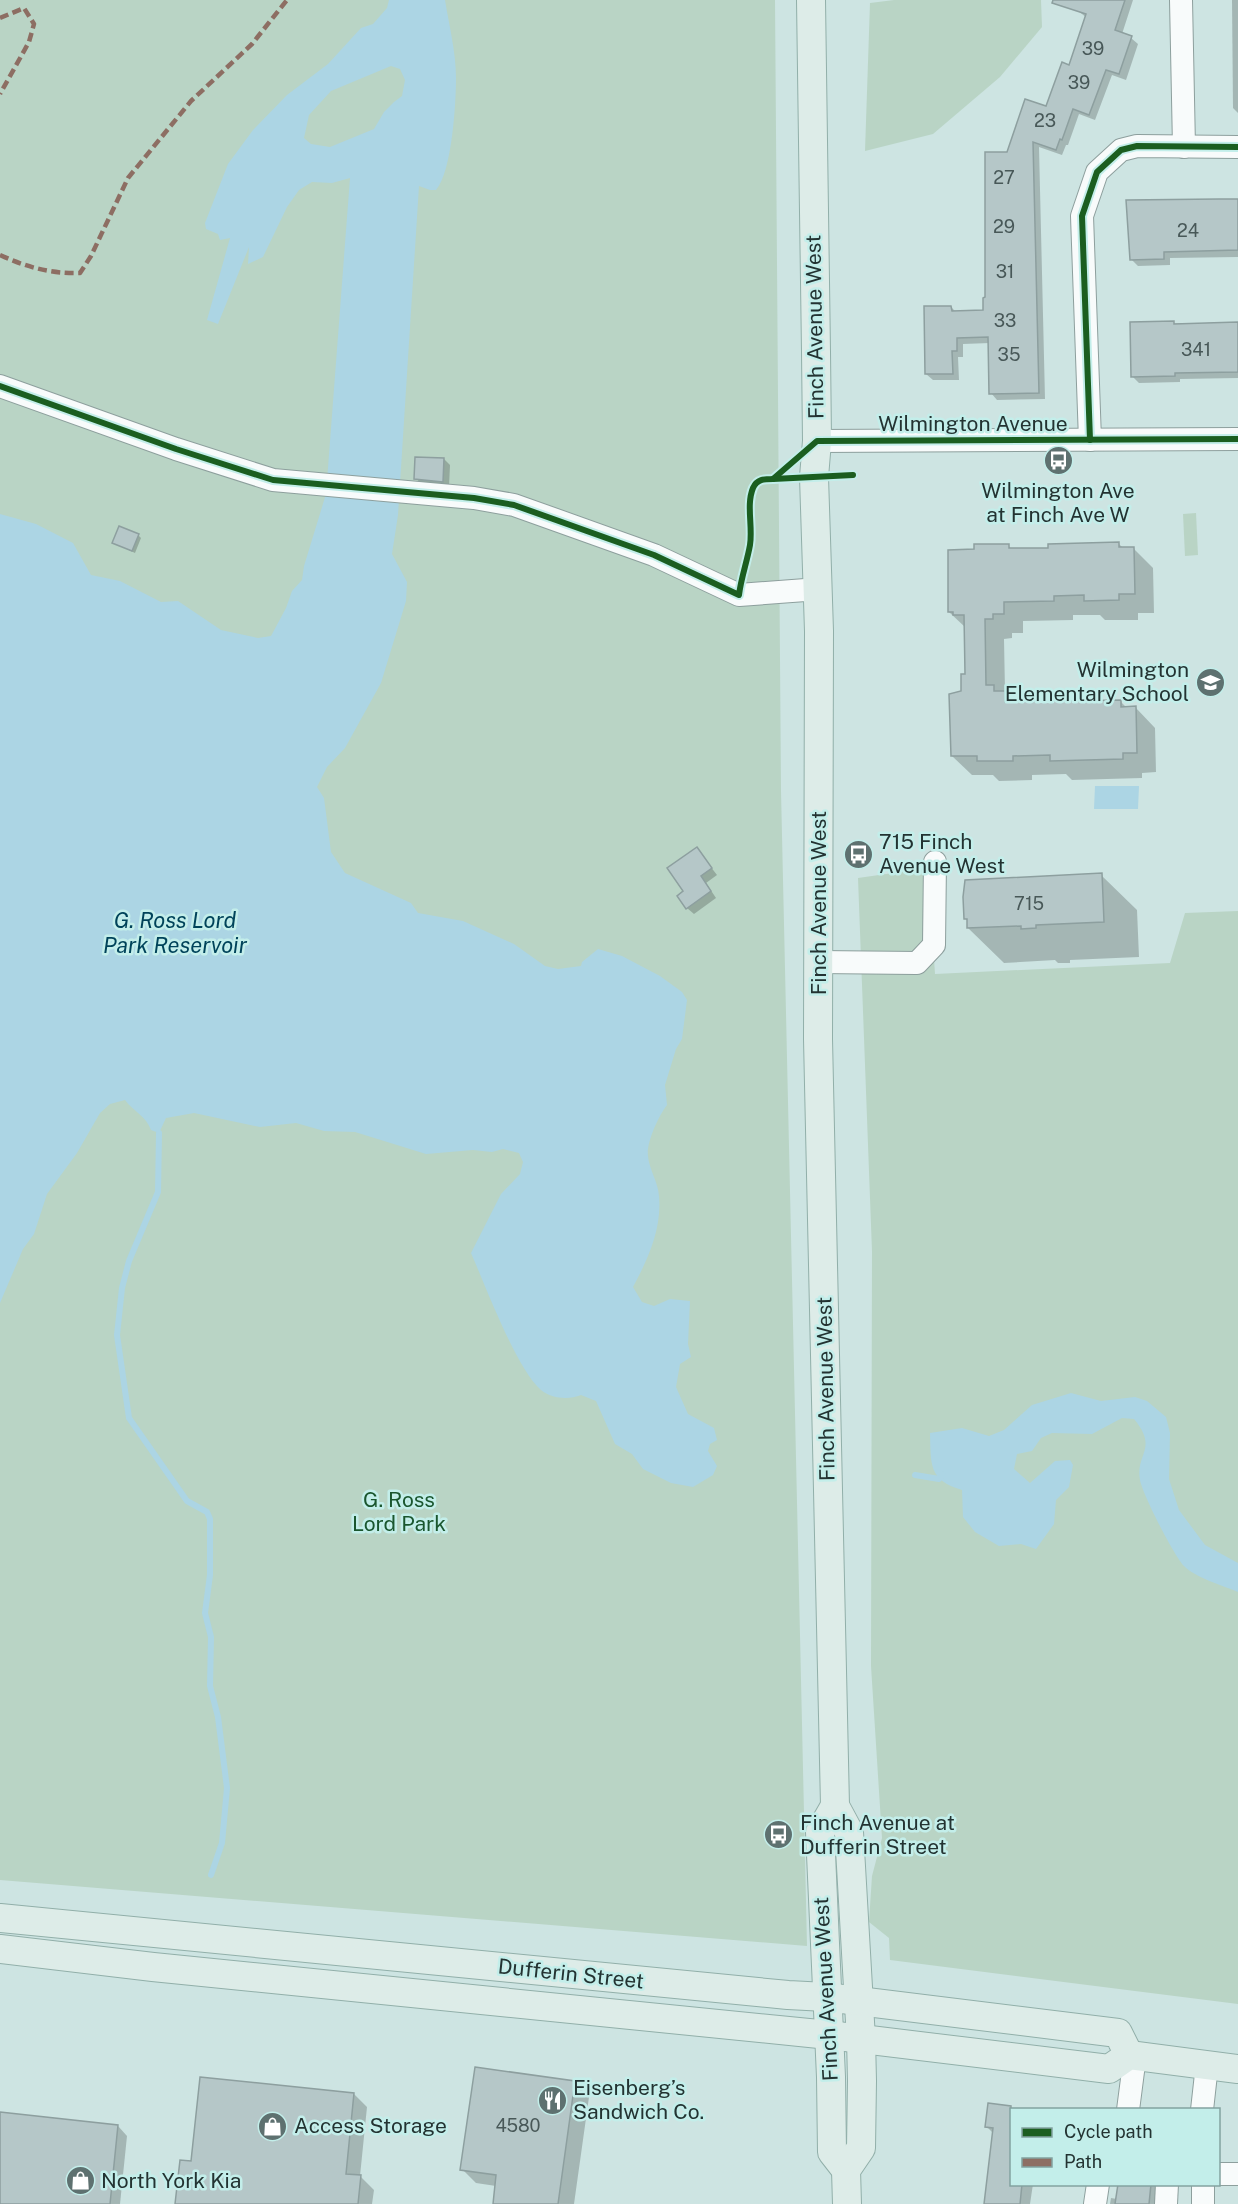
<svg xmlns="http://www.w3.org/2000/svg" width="1238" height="2204" viewBox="0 0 1238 2204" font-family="'Public Sans',sans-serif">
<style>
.green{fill:#b9d4c5}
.water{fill:#acd5e4;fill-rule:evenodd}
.shadow{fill:#0003}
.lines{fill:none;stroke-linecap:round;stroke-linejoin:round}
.stream{stroke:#acd5e4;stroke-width:6}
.building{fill:#b5c7c8;stroke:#8d9f9f;stroke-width:1.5}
.minor-casing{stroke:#8d9f9d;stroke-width:24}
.major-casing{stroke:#91afa9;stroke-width:30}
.minor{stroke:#f8fbfb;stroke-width:22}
.major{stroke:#ddece8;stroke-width:28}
.quiet{stroke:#8d6e63;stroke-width:4.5;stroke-dasharray:9 4.5;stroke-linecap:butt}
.cycleway-casing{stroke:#c3eeea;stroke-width:10}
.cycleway{stroke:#1b5e20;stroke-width:6}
.labels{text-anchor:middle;stroke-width:5;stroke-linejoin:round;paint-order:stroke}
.number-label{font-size:18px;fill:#485858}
.street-label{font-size:21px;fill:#233332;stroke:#c3eeea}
.poi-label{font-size:21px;fill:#233332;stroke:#c3eeea;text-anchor:start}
.park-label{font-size:21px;fill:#1a562e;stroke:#c3eeea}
.water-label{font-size:22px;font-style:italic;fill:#00435a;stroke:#c3eeea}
</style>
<rect width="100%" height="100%" fill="#cde4e2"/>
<!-- green -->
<g class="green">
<polygon points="0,0 775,0 781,791 807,1946 0,1880"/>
<polygon points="894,0 1041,0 1042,27 1000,77 933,134 865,151 870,3"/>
<polygon points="1196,513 1198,555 1185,556 1183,514"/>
<polygon points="928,868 935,974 1170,963 1185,913 1238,911 1238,2004 890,1960 889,1938 869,1922 872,1876 882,1838 871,1666 872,1251 858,878"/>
</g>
<!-- water -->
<g class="water">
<path d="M389,0h56c4,25 11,52 11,78 0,25 -4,94 -20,112h-6l-11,-4 -21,329 -6,39 15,28 -1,19 -25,82 -36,65 -18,19 -10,20 7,11 7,54 14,21 66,30 7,10 45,8 51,23 31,22 13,3 23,-3 1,-4 16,-13 24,7 38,20 22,16 5,8 -5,39 -6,10 -11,36 2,20c-8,10 -21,38 -19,51 1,13 10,26 11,40 3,33 -11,63 -26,91l9,15 12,4 16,-7 20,2 -2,43 3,13 -11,7 -4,23 12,27 26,14 3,12 -7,4 -2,7 9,15 -4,9 -20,12 -22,-4 -28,-14 -11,-15 -17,-10 -19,-43 -15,-6c-12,5 -29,4 -40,-5 -25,-22 -55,-103 -70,-137l30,-59 19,-20 3,-12 -4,-9 -16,-4 -11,3 -19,-2 -47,4 -71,-22 -31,-1 -28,-8 -36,4 -66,-14 -28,5 -7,15 -8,-3c-5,-14 -17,-18 -26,-30l-15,4 -10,9 -23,40 -30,41 -13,40 -11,15 -23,54v-789l36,10 37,19 18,32 29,6 41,21 17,-1 43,29 37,8 13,-2 15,-28 6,-17 10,-11 2,-14 22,-72 24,-316 -18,5 -20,-1 -13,8 -12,17 -24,50 -15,7 1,-17 -31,77 -11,-4 23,-82 -10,2 -2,-6 -12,-5 -1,-6 23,-59 25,-34 34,-35 41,-31 33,-36 12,-4 14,-16zM391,66l9,3 5,11 -3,16 -8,6 -10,10 -10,17 -44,18 -19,-3 -7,-6 5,-23 22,-24z"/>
<polygon points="1095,786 1139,786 1138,809 1094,809"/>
<path d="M1071,1393l30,8 34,-4 12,4 19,16 4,16 -1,46 10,31 26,35 33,18v29c-14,-6 -44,-15 -54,-26 -10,-10 -42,-73 -44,-86 -5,-26 19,-31 -6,-61l-12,-1 -30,16 -40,-1 -11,5 -9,13 -15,3 -3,15 16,14 25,-22 15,-1 3,5 -4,22 -13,13 -2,24 -18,25 -15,-5 -22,2 -24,-14 -12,-15 -1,-27c-34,-10 -31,-26 -32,-57l32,-5 27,8 15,-6 28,-25z"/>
</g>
<!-- shadow -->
<g class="shadow">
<polygon points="1080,0 1133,0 1122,34 1131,38 1138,44 1126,80 1112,75 1095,120 1079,114 1068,145 1066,145 1062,155 1039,147 1045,399 997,400 991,393 990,343 963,344 963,357 958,357 959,380 933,380 926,374 951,307 956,312 985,312 1008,153 1046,108 1070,67 1087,18 1077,10"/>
<polygon points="1232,0 1238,0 1238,113 1233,108"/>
<polygon points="1238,200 1238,257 1170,258 1170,265 1138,266 1131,259"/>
<polygon points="1238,323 1238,378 1180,379 1180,382 1139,383 1132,376 1131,324"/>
<polygon points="444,459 450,465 449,487 422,485 416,478"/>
<polygon points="138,535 141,538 135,553 114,543"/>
<polygon points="1118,543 1124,549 1134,549 1153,568 1154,613 1138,613 1138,620 1105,620 1100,615 1073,615 1073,620 1023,621 1023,633 1012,633 1012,638 1004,639 1005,692 1016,704 1121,702 1127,708 1136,708 1155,728 1156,772 1142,773 1142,778 1072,780 1066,774 1032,775 1032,780 999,781 993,775 972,775 952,756 967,675 966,628 949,612 976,551 1008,545 1012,550 1049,549"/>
<polygon points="697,849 717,875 706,883 716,898 694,914 687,908 686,892"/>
<polygon points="1101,875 1137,910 1139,957 1070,960 1070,963 1058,963 1055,960 1004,963 968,928 968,921 965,918"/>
<polygon points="476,2069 575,2083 589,2097 574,2204 494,2204 496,2186 476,2183 462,2169"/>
<polygon points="354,2094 367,2107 360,2176 374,2190 372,2204 177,2204 193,2162"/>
<polygon points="989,2105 1027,2110 1012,2110 1012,2184 1033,2184 1030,2204 986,2204 994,2134 986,2126"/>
<polygon points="118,2126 127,2136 120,2204 0,2204"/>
<polygon points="1119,2184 1161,2184 1160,2204 1110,2204 1111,2198 1117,2199"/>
</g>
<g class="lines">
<!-- stream -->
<g class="stream">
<polyline points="159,1133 158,1192 129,1261 122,1288 117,1335 129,1418 187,1501 207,1512 210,1519 210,1575 205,1613 211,1637 210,1686 218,1717 227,1788 222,1843 211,1875"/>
<polyline points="915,1475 939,1479 943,1475"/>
</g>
</g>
<!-- building -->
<g class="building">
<polygon points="1053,0 1125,0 1115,30 1132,36 1119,74 1106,70 1089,115 1073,109 1062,140 1060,139 1056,150 1033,142 1039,393 989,394 988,337 957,338 957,351 952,351 953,374 925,374 924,306 951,306 952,311 983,310 983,298 985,297 985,152 1007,152 1025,99 1046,106 1062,62 1069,65 1086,14 1052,3"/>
<polygon points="1219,199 1238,199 1238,250 1164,252 1164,259 1130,260 1126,200"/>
<polygon points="1174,321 1174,324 1238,322 1238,372 1175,373 1175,376 1131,377 1130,322"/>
<polygon points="415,457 444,458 443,482 414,479"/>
<polygon points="119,526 139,534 132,551 112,543"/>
<polygon points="1119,542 1119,547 1134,547 1135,594 1119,594 1119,600 1084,601 1084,595 1054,596 1054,601 1004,602 1004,614 993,614 993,619 985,619 986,685 994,685 994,691 1005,691 1005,702 1121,700 1121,707 1136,706 1137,753 1123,753 1123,759 1050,761 1050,755 1013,756 1013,761 977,761 977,756 951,756 949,694 961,691 961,674 965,674 964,615 953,615 953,612 948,612 948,550 974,549 974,544 1009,544 1009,548 1048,548 1048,544"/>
<polygon points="697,847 712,868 701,876 711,891 686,909 677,896 683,891 667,868"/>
<polygon points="1102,873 1104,922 1036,925 1036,928 1021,929 1021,926 967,928 967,919 964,919 963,897 965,880"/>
<polygon points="475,2067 575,2081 558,2204 493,2204 496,2175 460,2170"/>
<polygon points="200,2077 354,2093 346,2174 361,2175 358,2204 175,2204 180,2160 191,2161"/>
<polygon points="988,2103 1011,2106 1011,2184 1022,2184 1020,2204 984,2204 993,2128 985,2127"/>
<polygon points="0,2112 118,2125 110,2204 0,2204"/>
<polygon points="1118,2184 1151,2184 1149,2204 1115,2204"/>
</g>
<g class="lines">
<defs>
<g id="minor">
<polyline points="1181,0 1184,147"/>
<polyline points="0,386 176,449 273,480 474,498 514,505 654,555 739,595 819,589"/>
<polyline points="1090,440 1082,216 1097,172 1121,150 1137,146 1238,147"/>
<polyline points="817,441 1238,439"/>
<polyline points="818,962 917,963 934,945 935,862"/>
<polyline points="1128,2110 1135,2056"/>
<polyline points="1202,2110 1207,2065"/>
<polyline points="1218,2174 1238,2174"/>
<polyline points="1203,2184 1203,2204"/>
<polyline points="1095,2204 1098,2184"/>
<polyline points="1166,2204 1167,2184"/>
</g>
<g id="major">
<polyline points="811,0 816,352 817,441 814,477 819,631 818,1039 835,1806 849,1832 861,2039 862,2081 861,2148 846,2170 847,2204"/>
<polyline points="835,1806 820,1832 831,2077 832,2152 846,2170"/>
<polyline points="0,1918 788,1995 826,1997 1118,2033 1129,2055"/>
<polyline points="0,1949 153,1967 829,2035 1109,2069 1129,2055 1238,2069"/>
</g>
</defs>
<!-- minor casing -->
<use href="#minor" class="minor-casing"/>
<!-- major casing -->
<use href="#major" class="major-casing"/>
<!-- minor -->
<use href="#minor" class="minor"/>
<!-- major -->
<use href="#major" class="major"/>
<!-- quiet -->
<g class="quiet">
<polyline points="0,18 24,8 34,24 29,42 0,94"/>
<path d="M0,255c26,12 51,19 80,18l11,-17 37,-78 63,-77 61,-57 35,-44"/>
</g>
<defs>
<g id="cycleway">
<path d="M0,386l176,63 97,31 201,18 40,7 140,50 85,40c2,-17 8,-33 11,-50 3,-18 -4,-40 3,-57 4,-9 11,-9 20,-9l44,-38 421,-2"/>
<polyline points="1090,440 1082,216 1097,172 1121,150 1137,146 1238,147"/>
<polyline points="773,479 853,475"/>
</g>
</defs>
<!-- cycleway casing -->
<use href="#cycleway" class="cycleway-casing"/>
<!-- cycleway -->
<use href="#cycleway" class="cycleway"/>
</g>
<!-- icons -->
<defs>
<symbol id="bus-disc" viewBox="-11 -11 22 22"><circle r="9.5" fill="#5e7170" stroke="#c3eeea"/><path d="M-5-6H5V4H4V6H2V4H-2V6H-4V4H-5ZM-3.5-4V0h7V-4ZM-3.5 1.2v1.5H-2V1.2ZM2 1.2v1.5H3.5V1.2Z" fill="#fff"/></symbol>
<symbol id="school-disc" viewBox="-11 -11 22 22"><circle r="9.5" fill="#5e7170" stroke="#c3eeea"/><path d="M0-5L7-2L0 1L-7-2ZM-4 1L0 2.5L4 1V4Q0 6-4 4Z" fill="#fff"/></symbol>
<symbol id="restaurant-disc" viewBox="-11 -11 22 22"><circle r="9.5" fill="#5e7170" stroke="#c3eeea"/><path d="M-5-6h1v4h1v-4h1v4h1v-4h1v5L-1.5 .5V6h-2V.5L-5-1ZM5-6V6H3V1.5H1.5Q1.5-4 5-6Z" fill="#fff"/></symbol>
<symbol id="shop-disc" viewBox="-11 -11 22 22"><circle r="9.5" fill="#5e7170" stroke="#c3eeea"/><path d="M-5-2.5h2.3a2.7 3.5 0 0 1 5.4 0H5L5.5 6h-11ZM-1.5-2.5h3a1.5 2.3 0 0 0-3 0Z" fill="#fff"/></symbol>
</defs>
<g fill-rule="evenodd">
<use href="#bus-disc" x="1042" y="444" width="33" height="33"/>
<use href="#school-disc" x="1194" y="666" width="33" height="33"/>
<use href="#bus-disc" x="842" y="838" width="33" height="33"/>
<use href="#bus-disc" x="762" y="1818" width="33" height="33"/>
<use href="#restaurant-disc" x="536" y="2084" width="33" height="33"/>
<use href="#shop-disc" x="256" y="2110" width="33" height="33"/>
<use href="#shop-disc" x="64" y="2164" width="33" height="33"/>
</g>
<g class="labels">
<!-- number labels -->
<g class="number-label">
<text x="1093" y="55">39</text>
<text x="1079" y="89">39</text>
<text x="1045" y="127">23</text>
<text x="1004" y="184">27</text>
<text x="1004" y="233">29</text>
<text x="1188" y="237">24</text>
<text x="1005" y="278">31</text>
<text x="1005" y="327">33</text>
<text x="1196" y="356">341</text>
<text x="1009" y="361">35</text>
<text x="1029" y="910">715</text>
<text x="518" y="2132">4580</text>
</g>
<!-- street labels -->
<g class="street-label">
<text transform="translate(815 327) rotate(-91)" y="7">Finch Avenue West</text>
<text x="973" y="431">Wilmington Avenue</text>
<text transform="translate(819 903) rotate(-90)" y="7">Finch Avenue West</text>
<text transform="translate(826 1389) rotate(-91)" y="7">Finch Avenue West</text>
<text transform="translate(571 1974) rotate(6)" y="7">Dufferin Street</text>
<text transform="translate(826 1989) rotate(-93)" y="7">Finch Avenue West</text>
</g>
<!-- poi labels -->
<g class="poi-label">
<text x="1058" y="498" text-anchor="middle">Wilmington Ave<tspan x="1058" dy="24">at Finch Ave W</tspan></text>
<text x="1189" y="677" text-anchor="end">Wilmington<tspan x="1189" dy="24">Elementary School</tspan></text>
<text x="879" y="849">715 Finch<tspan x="879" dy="24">Avenue West</tspan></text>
<text x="800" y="1830">Finch Avenue at<tspan x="800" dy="24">Dufferin Street</tspan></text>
<text x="573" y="2095">Eisenberg’s<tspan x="573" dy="24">Sandwich Co.</tspan></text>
<text x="294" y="2133">Access Storage</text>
<text x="101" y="2188">North York Kia</text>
</g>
<!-- park labels -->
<g class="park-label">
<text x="399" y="1507">G. Ross<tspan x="399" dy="24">Lord Park</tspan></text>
</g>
<!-- water labels -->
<g class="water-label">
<text x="175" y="928">G. Ross Lord<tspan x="175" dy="25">Park Reservoir</tspan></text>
</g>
</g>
<!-- legend -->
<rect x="1010" y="2108" width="210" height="78" fill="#c3eeea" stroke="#83a3a0" stroke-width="1.5"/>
<rect x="1022" y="2128" width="30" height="9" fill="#1b5e20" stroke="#83a3a0" stroke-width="1.5"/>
<text x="1064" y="2138" font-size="18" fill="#233332">Cycle path</text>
<rect x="1022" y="2158" width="30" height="9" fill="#8d6e63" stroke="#83a3a0" stroke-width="1.5"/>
<text x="1064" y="2168" font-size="18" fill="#233332">Path</text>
</svg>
